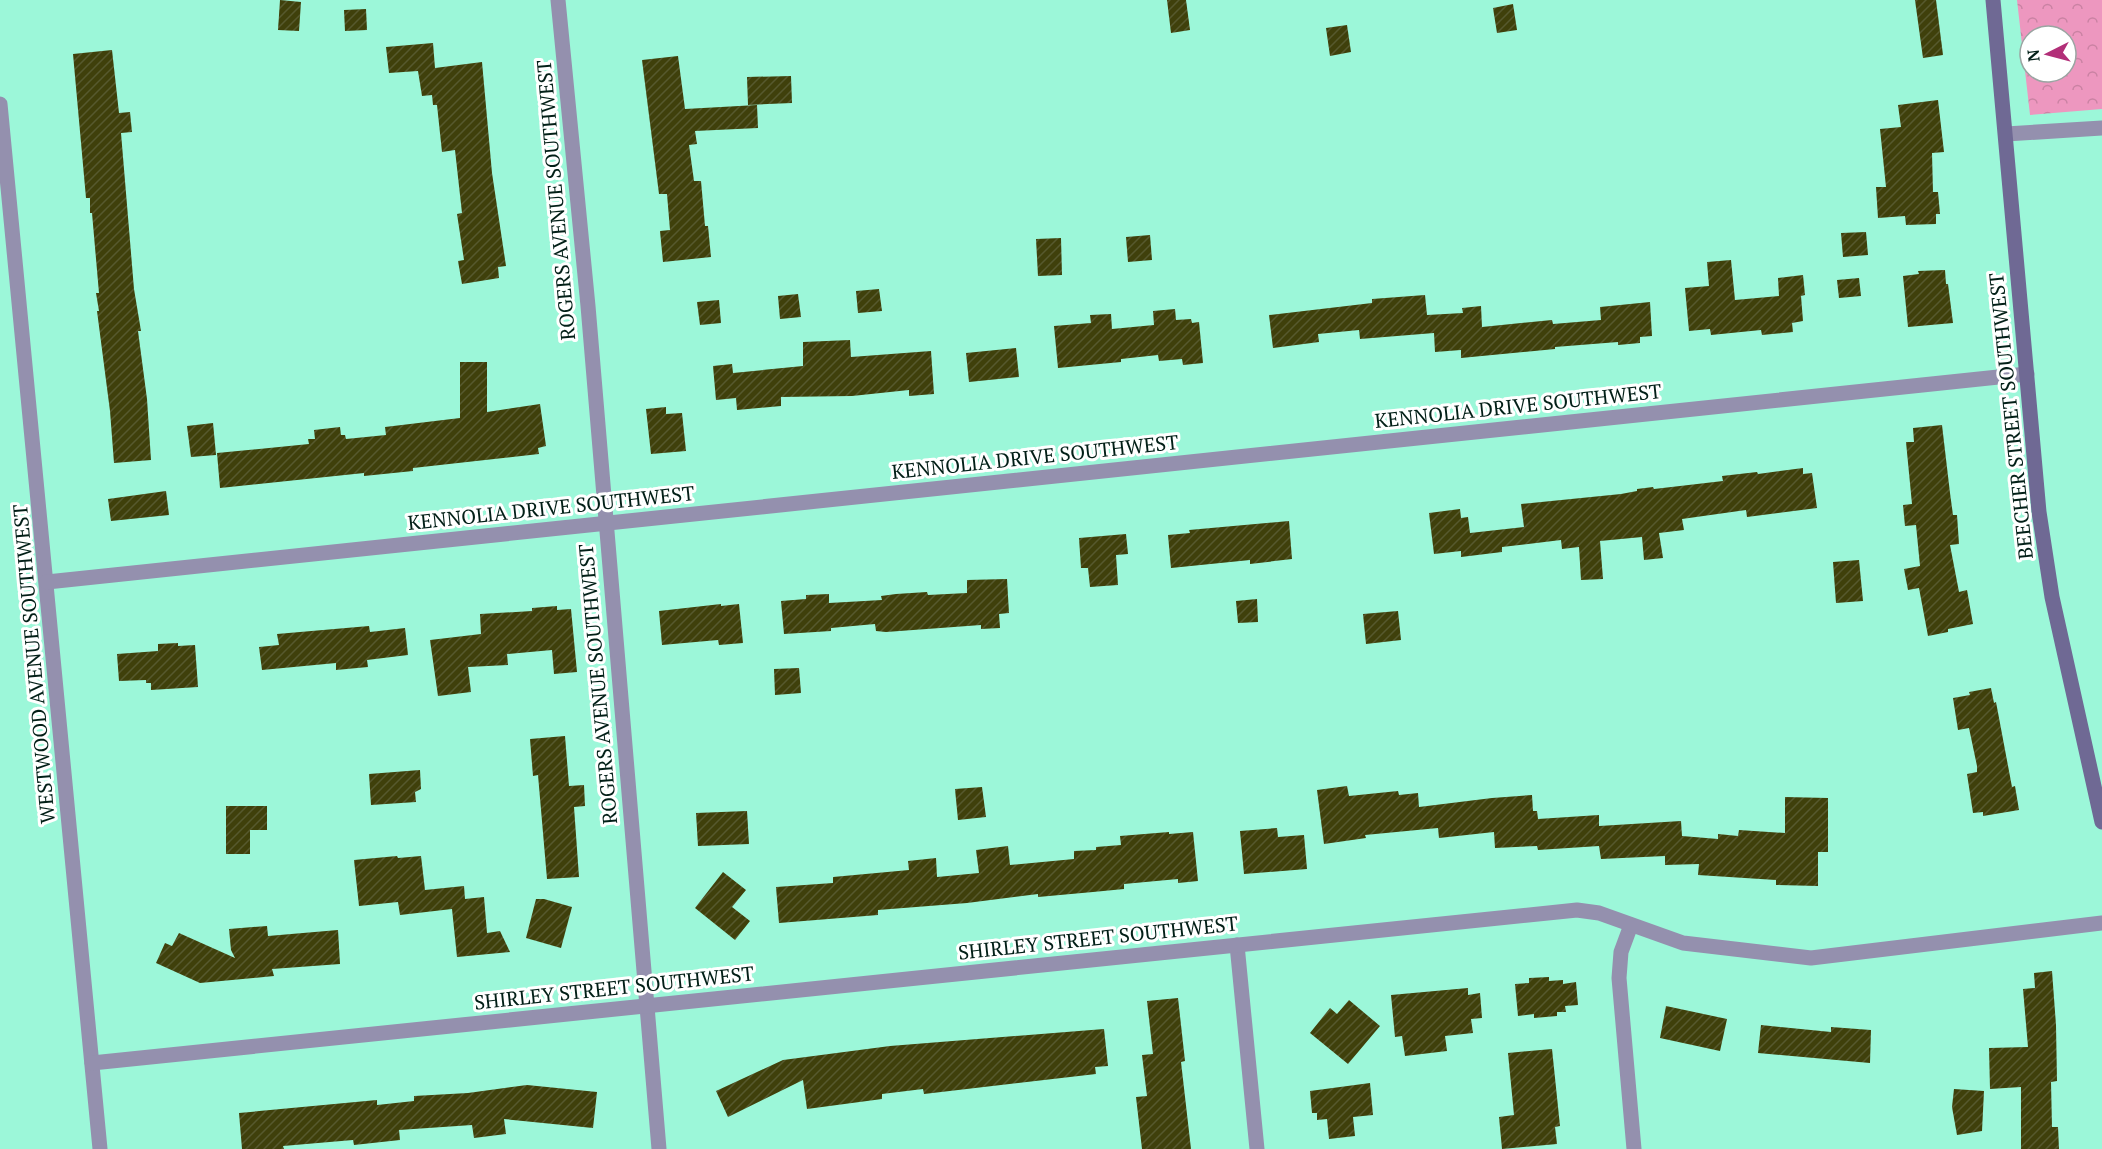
<svg xmlns="http://www.w3.org/2000/svg" width="2102" height="1149" viewBox="0 0 2102 1149" font-family="'PT Serif',serif">
<style>
.park{fill:url(#park-crowns);fill-rule:evenodd}
.building{fill:url(#building-hatch)}
.lines{fill:none;stroke-linecap:round;stroke-linejoin:round}
.street{stroke:#9490ae;stroke-width:15}
.secondary{stroke:#6f6994;stroke-width:15}
.labels{text-anchor:middle;stroke-width:6;stroke-linejoin:round;paint-order:stroke}
.street-label{font-size:20px;fill:#021f17;stroke:#fff}
</style>
<defs>
<pattern id="park-crowns" width="20" height="18" patternUnits="userSpaceOnUse" patternTransform="scale(1.5)"><rect width="20" height="18" fill="#ed97bf"/><path d="M2 6a3 3 0 1 1 6 0M12 15a3 3 0 1 1 6 0" fill="none" stroke="#ca82a3"/></pattern>
<pattern id="building-hatch" width="6" height="6" patternUnits="userSpaceOnUse" patternTransform="scale(1.5)"><rect width="6" height="6" fill="#3f400b"/><path d="M-1 1l2-2M0 6l6-6M5 7l2-2" fill="none" stroke="#56592e"/></pattern>
</defs>
<rect width="100%" height="100%" fill="#9cf7d9"/>
<!-- park -->
<path class="park" d="M2017,0h85v109l-72,6zM2030,36h36v36h-36z"/>
<!-- building -->
<g class="building">
<polygon points="280,0 301,2 299,31 278,30"/>
<polygon points="1167,0 1186,0 1190,30 1171,33"/>
<polygon points="1915,0 1936,0 1943,55 1923,58"/>
<polygon points="1513,4 1517,30 1497,33 1493,8"/>
<polygon points="366,9 367,30 345,31 344,10"/>
<polygon points="1347,25 1351,52 1330,56 1326,28"/>
<polygon points="433,43 435,68 482,62 492,173 506,266 498,267 499,278 462,284 458,261 464,260 457,214 462,213 455,150 442,152 437,105 433,105 432,95 422,96 418,71 389,73 386,47"/>
<polygon points="112,50 119,113 130,112 132,132 121,133 134,289 141,331 138,331 147,399 151,460 114,463 110,411 97,311 99,311 96,293 99,293 92,213 90,213 90,198 86,198 73,54"/>
<polygon points="678,56 685,109 757,105 758,128 695,131 697,144 689,145 694,181 701,181 705,226 708,226 711,257 663,262 660,231 670,230 667,194 659,194 642,60"/>
<polygon points="791,76 792,103 748,105 747,77"/>
<polygon points="1938,100 1944,152 1932,153 1933,192 1938,192 1940,214 1936,214 1936,224 1906,225 1905,216 1878,218 1876,187 1886,187 1880,129 1901,127 1898,105"/>
<polygon points="1866,232 1868,255 1843,257 1841,233"/>
<polygon points="1150,235 1152,260 1128,262 1126,237"/>
<polygon points="1061,238 1062,275 1038,276 1036,239"/>
<polygon points="1731,260 1735,300 1779,296 1778,278 1803,275 1805,295 1801,296 1803,321 1792,323 1793,332 1762,335 1761,330 1711,335 1710,329 1689,331 1685,288 1709,286 1707,262"/>
<polygon points="1945,270 1946,284 1948,284 1953,323 1908,327 1903,276 1919,274 1918,271"/>
<polygon points="1859,278 1861,296 1839,298 1837,280"/>
<polygon points="879,289 882,311 858,313 856,291"/>
<polygon points="798,294 801,317 780,319 778,296"/>
<polygon points="1425,295 1427,315 1463,313 1462,308 1481,306 1482,327 1552,320 1553,324 1601,320 1600,307 1650,302 1652,336 1640,337 1640,343 1618,345 1618,342 1555,347 1555,349 1461,358 1461,350 1435,352 1434,333 1360,339 1359,330 1318,334 1319,342 1273,348 1269,315 1372,303 1372,299"/>
<polygon points="719,300 721,323 700,325 697,302"/>
<polygon points="1175,309 1176,320 1191,319 1192,323 1199,322 1203,363 1183,365 1182,359 1159,361 1158,355 1121,359 1121,362 1058,368 1054,326 1091,323 1090,315 1111,314 1112,329 1154,325 1153,311"/>
<polygon points="850,340 851,357 931,351 934,394 909,396 909,390 852,396 781,397 781,406 737,410 736,398 716,400 713,366 732,364 733,373 803,366 803,342"/>
<polygon points="1016,348 1019,377 969,382 966,353"/>
<polygon points="460,362 487,362 487,412 540,404 546,446 538,448 539,454 413,468 413,471 364,476 364,473 220,488 217,453 309,444 308,439 315,439 314,430 340,427 341,435 345,435 346,439 386,435 385,427 460,418"/>
<polygon points="666,407 666,414 682,413 686,451 651,454 646,409"/>
<polygon points="213,423 216,455 191,457 187,426"/>
<polygon points="1942,425 1950,493 1953,515 1957,515 1959,544 1950,545 1959,592 1967,590 1973,624 1948,629 1948,632 1928,636 1919,588 1908,590 1904,569 1920,566 1916,525 1905,526 1903,505 1912,504 1906,442 1914,442 1913,428"/>
<polygon points="1803,468 1803,474 1812,473 1817,508 1747,517 1746,510 1682,519 1684,530 1659,533 1663,558 1644,560 1642,537 1600,541 1603,579 1581,580 1579,547 1562,549 1561,540 1502,547 1502,552 1461,557 1461,551 1434,554 1429,513 1460,509 1461,518 1468,517 1470,533 1524,527 1521,504 1621,494 1637,491 1637,489 1653,487 1654,489 1723,481 1722,476 1757,472 1758,474"/>
<polygon points="166,491 169,515 111,521 108,499"/>
<polygon points="1289,521 1292,559 1250,564 1250,560 1171,568 1168,535 1190,533 1189,530"/>
<polygon points="1126,534 1128,554 1116,555 1118,585 1090,587 1088,568 1081,568 1079,538"/>
<polygon points="1859,560 1863,601 1836,603 1833,562"/>
<polygon points="1007,579 1009,613 999,614 1000,628 981,629 981,625 886,632 876,631 875,624 831,628 831,631 784,634 781,601 806,599 806,595 829,594 829,603 882,600 881,596 896,594 927,592 928,595 967,593 967,580"/>
<polygon points="1257,599 1258,622 1238,623 1236,601"/>
<polygon points="721,604 721,606 739,604 743,643 719,645 718,640 662,645 659,611"/>
<polygon points="557,606 557,610 571,609 577,672 554,674 552,650 507,654 508,665 468,667 471,692 438,696 430,640 481,634 480,614 532,611 532,608"/>
<polygon points="1398,611 1401,640 1366,644 1363,614"/>
<polygon points="369,626 370,632 405,628 408,655 367,660 368,667 336,670 336,663 262,670 259,647 279,645 277,634"/>
<polygon points="178,643 178,646 195,645 198,687 151,690 151,683 146,683 146,680 119,681 117,654 158,651 158,644"/>
<polygon points="799,668 801,693 775,695 774,669"/>
<polygon points="1991,688 1994,703 1996,702 2012,787 2015,786 2019,810 1983,816 1983,812 1973,813 1967,774 1977,772 1977,766 1969,728 1958,730 1953,698 1970,695 1969,692"/>
<polygon points="565,736 569,786 584,785 585,806 574,807 579,877 547,879 538,775 533,776 530,739"/>
<polygon points="420,770 421,789 415,792 416,802 371,805 369,774"/>
<polygon points="1347,786 1349,796 1398,791 1399,795 1418,793 1419,807 1492,798 1532,795 1533,811 1537,811 1538,819 1599,815 1599,826 1681,821 1682,836 1718,839 1718,834 1738,836 1739,830 1785,833 1785,797 1828,798 1828,852 1818,852 1818,886 1776,885 1776,880 1698,875 1699,864 1665,865 1665,856 1601,859 1599,846 1538,850 1537,846 1495,848 1494,832 1439,838 1438,828 1365,835 1366,838 1324,844 1317,790"/>
<polygon points="982,787 986,817 958,820 955,789"/>
<polygon points="226,806 267,806 267,830 250,830 250,854 226,854"/>
<polygon points="747,811 749,844 698,846 696,813"/>
<polygon points="1277,828 1278,837 1304,835 1307,869 1244,874 1240,831"/>
<polygon points="1169,832 1169,834 1193,832 1198,881 1178,883 1178,879 1124,884 1124,889 1093,892 1038,897 1038,894 967,903 878,910 878,915 779,923 776,887 833,883 833,877 909,870 908,861 936,858 937,877 979,873 976,850 1008,846 1010,865 1074,859 1074,851 1096,850 1096,847 1121,845 1120,836"/>
<polygon points="397,856 398,858 421,856 425,890 464,886 465,899 484,897 487,933 500,931 510,952 457,957 452,909 400,915 398,902 359,906 354,860"/>
<polygon points="723,872 746,890 732,907 750,921 735,940 695,908"/>
<polygon points="536,899 544,899 572,907 561,948 526,938"/>
<polygon points="267,926 268,936 338,930 340,964 272,969 274,976 200,983 156,963 165,943 172,946 179,933 235,958 231,950 229,929"/>
<polygon points="2052,971 2056,1025 2057,1081 2051,1082 2052,1127 2058,1127 2059,1149 2021,1149 2021,1087 1990,1089 1989,1048 2028,1047 2023,989 2035,988 2034,973"/>
<polygon points="1549,977 1549,981 1563,980 1563,984 1576,982 1578,1005 1565,1006 1566,1012 1557,1012 1557,1016 1534,1018 1534,1014 1518,1016 1515,984 1529,983 1529,978"/>
<polygon points="1468,988 1468,995 1480,993 1482,1018 1471,1019 1473,1033 1445,1036 1447,1051 1405,1056 1402,1036 1395,1037 1391,995"/>
<polygon points="1178,998 1185,1061 1181,1062 1191,1149 1142,1149 1136,1097 1147,1096 1142,1055 1153,1054 1147,1001"/>
<polygon points="1349,1000 1380,1026 1348,1064 1310,1033 1330,1008 1337,1014"/>
<polygon points="1666,1006 1727,1019 1720,1051 1660,1038"/>
<polygon points="1761,1025 1831,1032 1831,1027 1871,1030 1870,1063 1758,1053"/>
<polygon points="1104,1029 1108,1066 1095,1067 1096,1074 924,1094 923,1089 882,1094 882,1099 807,1109 803,1080 728,1117 716,1091 783,1060 890,1046"/>
<polygon points="1552,1049 1560,1126 1555,1127 1557,1144 1502,1149 1499,1117 1514,1115 1508,1053"/>
<polygon points="1370,1083 1373,1115 1353,1117 1355,1136 1329,1139 1327,1119 1317,1120 1317,1113 1312,1113 1310,1091"/>
<polygon points="527,1085 597,1092 593,1128 504,1119 506,1134 474,1138 472,1125 399,1130 400,1140 354,1145 353,1140 283,1146 284,1149 242,1149 239,1113 377,1100 377,1105 414,1101 414,1096 468,1093"/>
<polygon points="1954,1089 1984,1091 1982,1131 1957,1135 1952,1107"/>
</g>
<g class="lines">
<!-- street -->
<g class="street">
<polyline points="558,0 588,306 659,1149"/>
<polyline points="0,104 100,1149"/>
<polyline points="2006,134 2102,128"/>
<polyline points="47,582 2027,374"/>
<polyline points="1631,925 1621,952 1619,978 1634,1149"/>
<polyline points="1237,945 1257,1149"/>
<polyline points="92,1063 1577,910 1599,913 1683,943 1811,958 2102,923"/>
</g>
<!-- secondary -->
<polyline class="secondary" points="1993,0 2039,512 2052,597 2102,822"/>
</g>
<g class="labels">
<!-- street labels -->
<g class="street-label">
<text transform="translate(556 200) rotate(-95)" y="7">ROGERS AVENUE SOUTHWEST</text>
<text transform="translate(1518 406) rotate(-6)" y="7">KENNOLIA DRIVE SOUTHWEST</text>
<text transform="translate(2011 416) rotate(-96)" y="7">BEECHER STREET SOUTHWEST</text>
<text transform="translate(1035 457) rotate(-6)" y="7">KENNOLIA DRIVE SOUTHWEST</text>
<text transform="translate(551 508) rotate(-6)" y="7">KENNOLIA DRIVE SOUTHWEST</text>
<text transform="translate(34 664) rotate(-95)" y="7">WESTWOOD AVENUE SOUTHWEST</text>
<text transform="translate(598 684) rotate(-95)" y="7">ROGERS AVENUE SOUTHWEST</text>
<text transform="translate(1098 938) rotate(-6)" y="7">SHIRLEY STREET SOUTHWEST</text>
<text transform="translate(614 988) rotate(-6)" y="7">SHIRLEY STREET SOUTHWEST</text>
</g>
</g>
<!-- north arrow -->
<g transform="translate(2048 54) rotate(264)"><circle r="28" fill="#ffffff" stroke="#9aa5a2" stroke-width="1.5"/>
<path d="M0-4.5L10 22L0 15L-10 22Z" fill="#b22f78"/>
<text y="-9" font-size="16" font-weight="bold" text-anchor="middle" fill="#021f17">N</text>
</g>
</svg>
